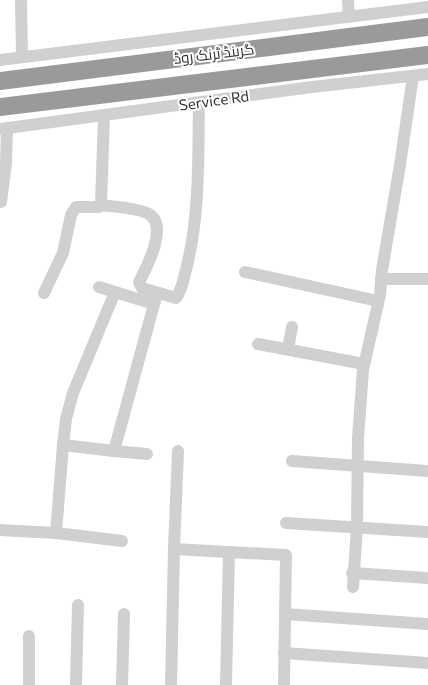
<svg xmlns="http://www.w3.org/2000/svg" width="428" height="685" viewBox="0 0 428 685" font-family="Commissioner,Cairo,sans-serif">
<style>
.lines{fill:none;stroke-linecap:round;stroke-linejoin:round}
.minor{stroke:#d0d0d0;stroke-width:12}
.highway{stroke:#9a9a9a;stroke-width:18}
.labels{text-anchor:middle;stroke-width:4;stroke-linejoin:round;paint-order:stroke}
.street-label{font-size:15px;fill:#333;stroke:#fff}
</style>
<rect width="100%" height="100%" fill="#fff"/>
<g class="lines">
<!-- minor -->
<g class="minor">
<polyline points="21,0 22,57"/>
<polyline points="348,0 349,17"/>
<polyline points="0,60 428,7"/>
<polyline points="0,129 312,87 428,74"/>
<polyline points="1,202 6,164 7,128"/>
<path d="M101,205c14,2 32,2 46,8 23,10 0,54 -8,69l3,6 34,10c6,-8 7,-18 10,-28 14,-55 12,-111 13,-167"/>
<polyline points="245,272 378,301"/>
<polyline points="381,279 428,279"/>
<polyline points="99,287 115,292"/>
<polyline points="44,293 63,253 71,215 76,207 99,207 101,205 104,115"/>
<polyline points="258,344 364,364"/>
<polyline points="288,349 292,327"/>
<polyline points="114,451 63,445 66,419 73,393 115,292 154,304"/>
<polyline points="147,454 114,451 156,297"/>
<polyline points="292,461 428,471"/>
<polyline points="286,523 428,532"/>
<polyline points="0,530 56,533 63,445"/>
<polyline points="56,533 122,541"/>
<polyline points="174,549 178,451"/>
<polyline points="352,573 428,578"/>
<polyline points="353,587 357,527 358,438 363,370 380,295 382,270 400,165 413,76"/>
<polyline points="285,614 428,624"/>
<polyline points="29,636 29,685"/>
<polyline points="284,653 428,663"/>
<polyline points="76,685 78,605"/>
<polyline points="122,685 124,614"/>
<polyline points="171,685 174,549 286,555 284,685"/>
<polyline points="226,685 229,552"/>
</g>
<!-- highway -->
<g class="highway">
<polyline points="0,81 428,27"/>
<polyline points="0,107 428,55"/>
</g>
</g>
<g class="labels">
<!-- street labels -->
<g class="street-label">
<text transform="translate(214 54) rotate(-7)" y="5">گرینڈ ٹرنک روڈ</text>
<text transform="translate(214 101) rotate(-8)" y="5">Service Rd</text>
</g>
</g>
</svg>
